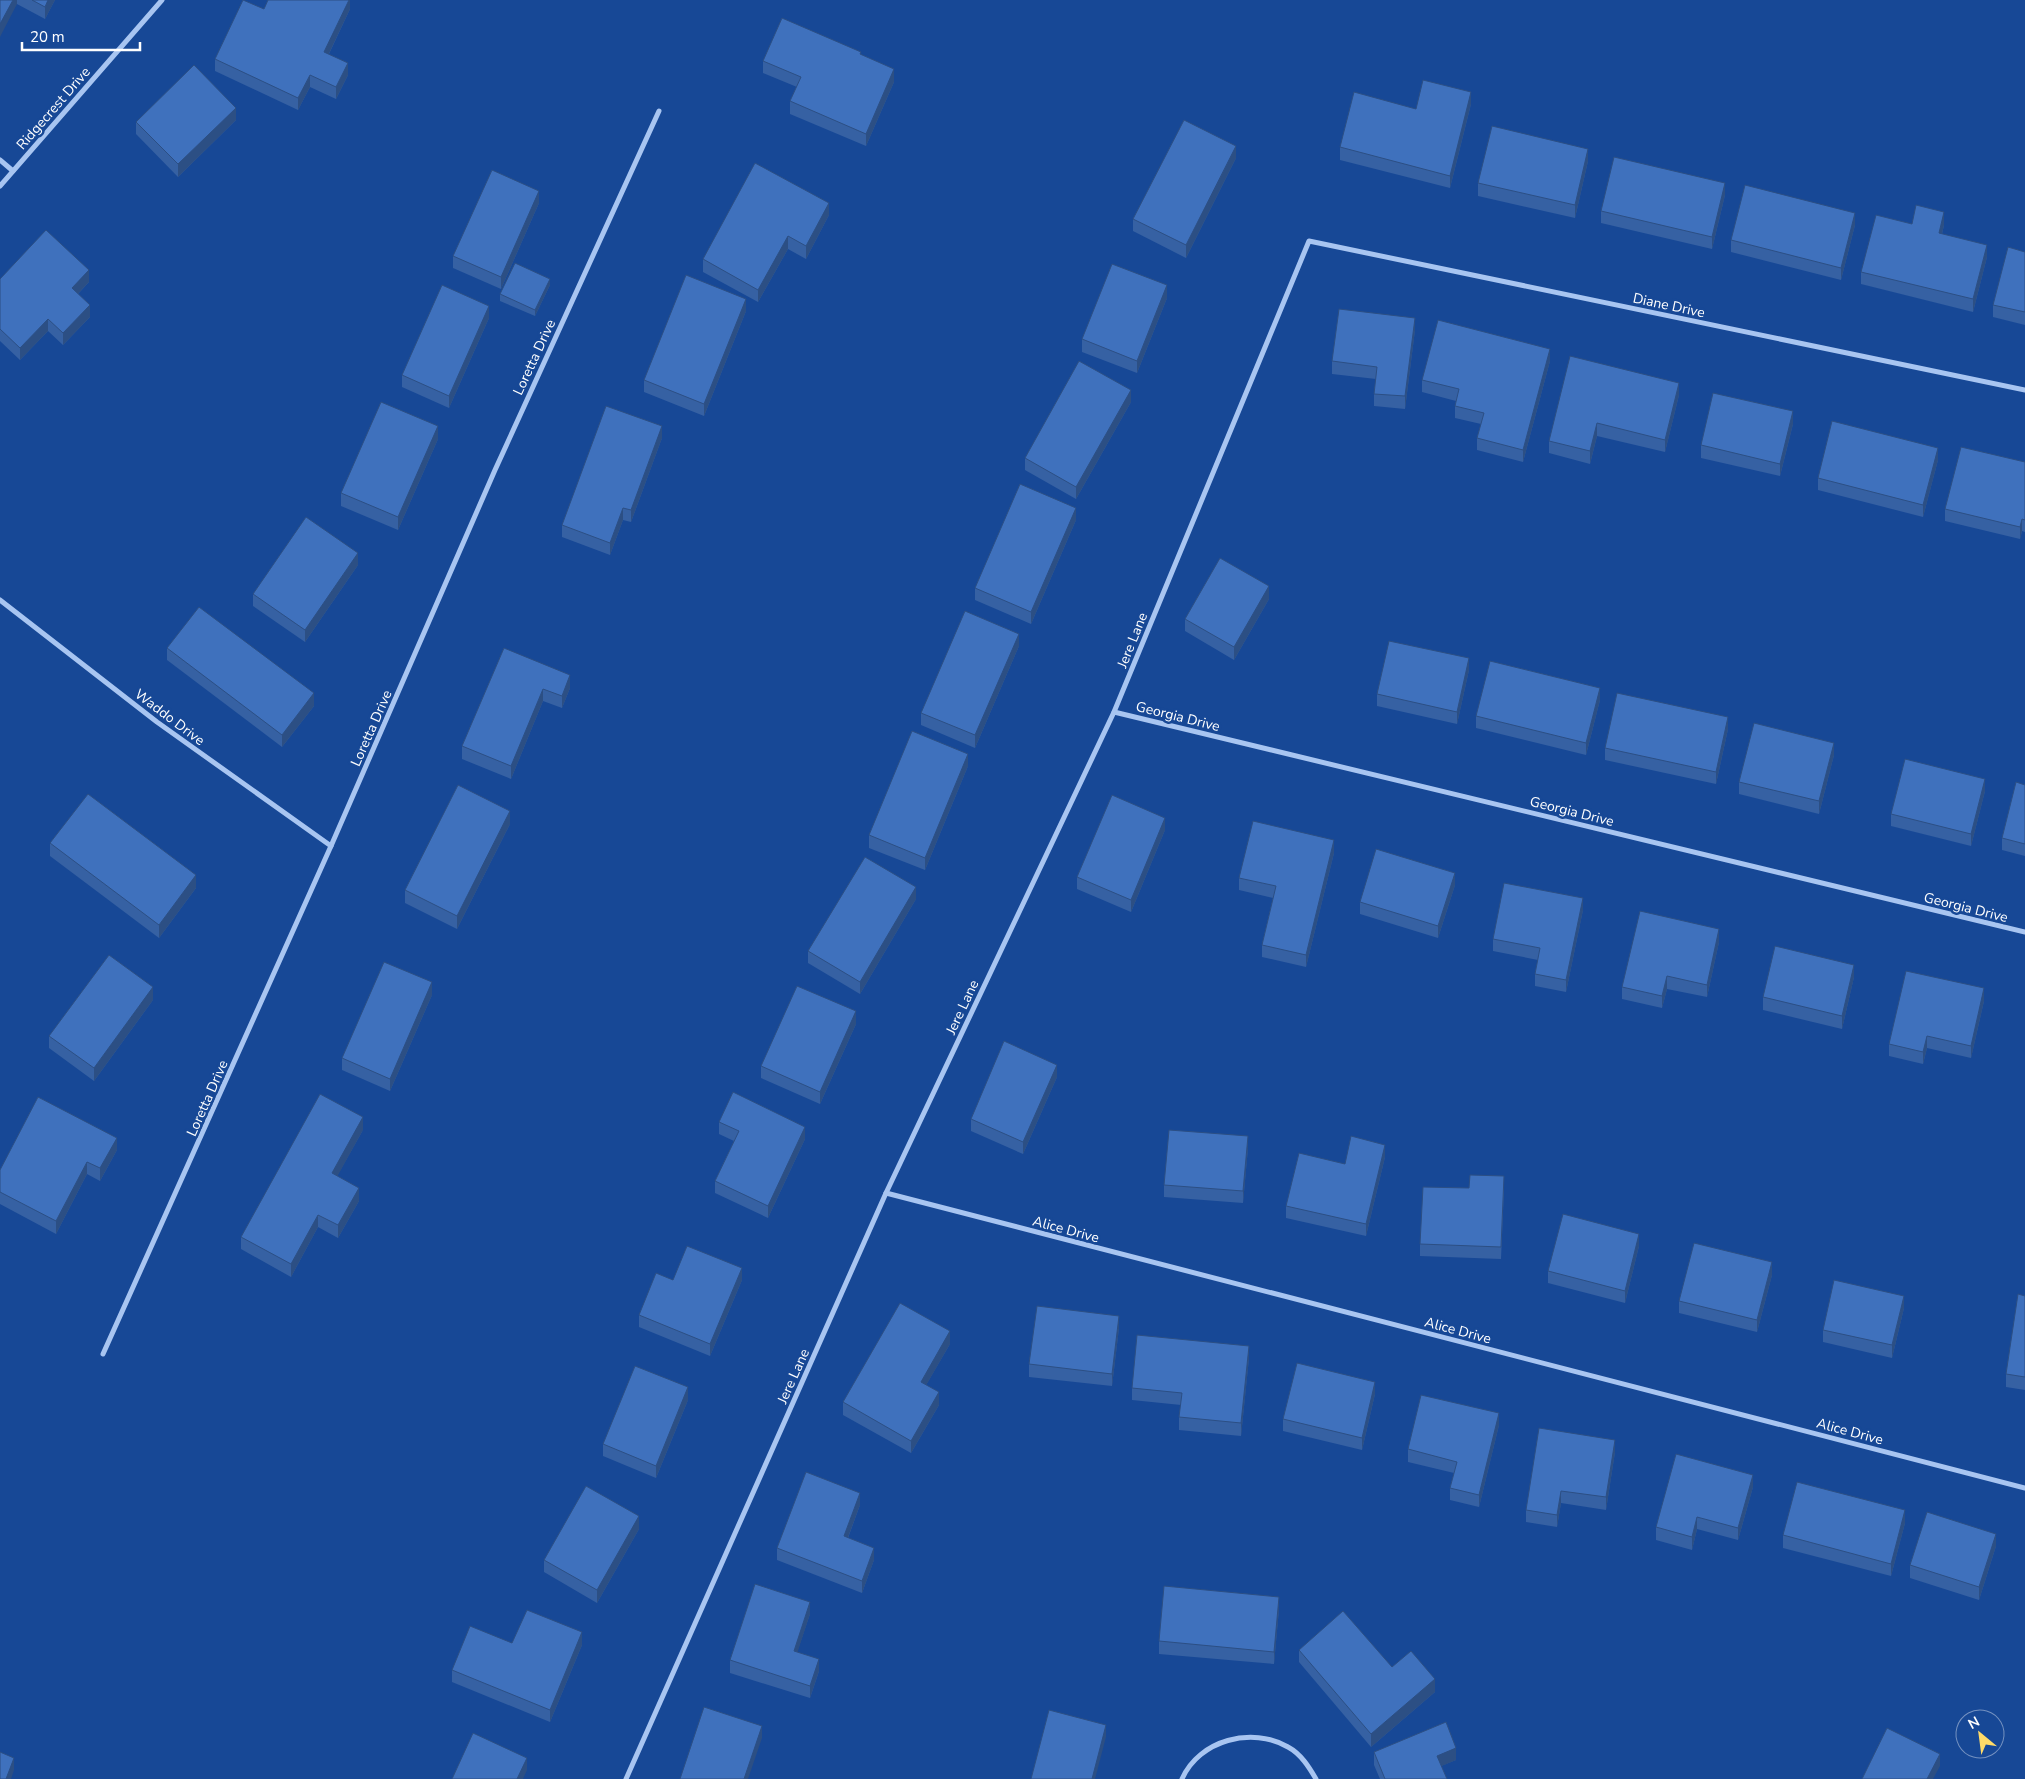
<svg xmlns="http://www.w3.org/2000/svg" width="2025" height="1779" viewBox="0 0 2025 1779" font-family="'Nunito Sans',sans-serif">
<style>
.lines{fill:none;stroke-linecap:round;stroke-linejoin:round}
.street{stroke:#a8c5f1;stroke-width:5}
.wall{fill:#3661a3}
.shaded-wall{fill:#2c4f84}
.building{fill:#3f71bd;stroke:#2c4f84}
.labels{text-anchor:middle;stroke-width:5;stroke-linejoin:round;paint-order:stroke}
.street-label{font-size:14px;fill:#fff;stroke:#174896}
</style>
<rect width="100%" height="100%" fill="#174896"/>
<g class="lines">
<!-- street -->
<g class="street">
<polyline points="0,160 13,171"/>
<polyline points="0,186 162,0"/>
<polyline points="0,600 157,722 331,846"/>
<polyline points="1114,712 2025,932"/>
<polyline points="886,1193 2025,1488"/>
<polyline points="103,1354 331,846 495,470 659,111"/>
<polyline points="626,1779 886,1193 1114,712 1309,241 2025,390"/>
<path d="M1182,1779c17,-39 70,-53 106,-32 13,7 21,20 28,32"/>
</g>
</g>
<!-- wall -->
<g class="wall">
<polygon points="0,0 55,0 45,19 17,4"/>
<polygon points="350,0 350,9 329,54 348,75 336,99 310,87 298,110 215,71 215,59 264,9"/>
<polygon points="861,55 894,82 866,146 790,114 790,101 797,87 763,73 763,61"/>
<polygon points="1471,104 1450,188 1340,160 1340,147 1416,109"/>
<polygon points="236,120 178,177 136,134 136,122"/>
<polygon points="1236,158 1186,258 1133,231 1133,219"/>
<polygon points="1588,161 1575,218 1478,196 1478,183"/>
<polygon points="1725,195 1712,249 1601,223 1601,211"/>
<polygon points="539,203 501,289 453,268 453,256"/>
<polygon points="829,215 806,259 788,249 758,302 703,272 703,259"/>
<polygon points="1912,224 1944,225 1942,234 1987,257 1973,312 1861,284 1861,272"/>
<polygon points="1855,225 1841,280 1731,252 1731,240"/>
<polygon points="2025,252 2025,325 1993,317 1993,305"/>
<polygon points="0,279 89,282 78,294 90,317 63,345 48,331 20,360 0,341"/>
<polygon points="550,285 535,316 500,301 500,294"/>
<polygon points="1167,298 1137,373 1082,352 1082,339"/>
<polygon points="746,311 704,416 644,392 644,380"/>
<polygon points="489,318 449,408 402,387 402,375"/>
<polygon points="1415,330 1405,409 1374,406 1374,394 1376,379 1332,374 1332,361"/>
<polygon points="1550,361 1523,462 1477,450 1477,438 1481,424 1455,418 1455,406 1456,401 1422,392 1422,380"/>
<polygon points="1679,383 1679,395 1665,452 1597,436 1590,464 1549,453 1549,441"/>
<polygon points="1131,402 1076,499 1025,470 1025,458"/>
<polygon points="1793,424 1780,476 1701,458 1701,445"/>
<polygon points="662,438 631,522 623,520 610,555 562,537 562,525"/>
<polygon points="438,439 398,530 341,506 341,493"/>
<polygon points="1938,460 1923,517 1818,490 1818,478"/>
<polygon points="2025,462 2025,532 2022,531 2020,539 1945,521 1945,509"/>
<polygon points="1076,520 1031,624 975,600 975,588"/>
<polygon points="358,565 305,642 253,606 253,594"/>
<polygon points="1269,599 1234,660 1185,631 1185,619"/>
<polygon points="1019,646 975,748 921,725 921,713"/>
<polygon points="167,648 314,706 282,747 167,660"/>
<polygon points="504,648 570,688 562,708 543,701 511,779 462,759 462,746"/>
<polygon points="1469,670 1457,724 1377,706 1377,694"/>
<polygon points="1600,700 1586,755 1476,728 1476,716"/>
<polygon points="1728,729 1716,784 1605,760 1605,748"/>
<polygon points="1834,755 1819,814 1739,794 1739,782"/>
<polygon points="968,766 925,870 869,848 869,835"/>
<polygon points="2025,785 2025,856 2002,850 2002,838"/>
<polygon points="1985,791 1971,846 1891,826 1891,814"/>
<polygon points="510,824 457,929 405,903 405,890"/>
<polygon points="1165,830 1131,912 1077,889 1077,877"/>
<polygon points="50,843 196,888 159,938 50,856"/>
<polygon points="1334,853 1306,967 1262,957 1262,945 1273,898 1239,890 1239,878"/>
<polygon points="1455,885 1438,938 1360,914 1360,902"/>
<polygon points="916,899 860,994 808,963 808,951"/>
<polygon points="1583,910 1566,992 1535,986 1535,974 1538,960 1493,951 1493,939"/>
<polygon points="1719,942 1707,997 1667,989 1662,1008 1622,999 1622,987"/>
<polygon points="1854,977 1842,1029 1763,1010 1763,997"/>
<polygon points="432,995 390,1091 342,1070 342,1058"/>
<polygon points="153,1000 94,1081 49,1048 49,1036"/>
<polygon points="1984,1001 1971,1058 1927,1048 1923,1064 1889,1056 1889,1044"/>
<polygon points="856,1024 820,1104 761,1078 761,1066"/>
<polygon points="1057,1077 1023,1154 971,1131 971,1119"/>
<polygon points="719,1122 805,1139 768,1218 715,1193 715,1181 734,1141 719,1134"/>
<polygon points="363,1130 337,1176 359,1201 338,1238 318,1227 291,1277 241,1249 241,1237"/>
<polygon points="1248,1148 1243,1203 1164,1197 1164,1185"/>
<polygon points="117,1150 100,1181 87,1174 56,1234 0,1204 0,1170"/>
<polygon points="1385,1157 1366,1236 1286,1218 1286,1206 1345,1164"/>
<polygon points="1469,1188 1504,1188 1501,1259 1420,1256 1420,1244"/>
<polygon points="1639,1246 1625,1303 1548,1283 1548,1271"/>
<polygon points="1772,1275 1757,1332 1679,1313 1679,1301"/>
<polygon points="673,1280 742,1280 710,1356 639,1327 639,1315"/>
<polygon points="2025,1296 2025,1390 2006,1387 2006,1374"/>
<polygon points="1904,1308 1892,1358 1823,1342 1823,1330"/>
<polygon points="1119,1328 1112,1386 1029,1377 1029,1364"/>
<polygon points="950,1344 926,1385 939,1405 911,1453 843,1415 843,1402"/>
<polygon points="1249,1358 1241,1436 1179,1430 1179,1417 1181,1405 1132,1400 1132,1388"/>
<polygon points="1375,1394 1362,1450 1283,1431 1283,1419"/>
<polygon points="688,1400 656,1478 603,1456 603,1444"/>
<polygon points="1499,1425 1479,1507 1450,1500 1450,1488 1454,1473 1408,1462 1408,1449"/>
<polygon points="1615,1452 1606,1510 1561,1503 1557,1527 1526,1522 1526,1510"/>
<polygon points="1753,1487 1738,1540 1697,1529 1692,1550 1656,1540 1656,1527"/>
<polygon points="860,1505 848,1538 874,1560 862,1593 777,1560 777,1548"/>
<polygon points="1905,1523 1891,1576 1783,1548 1783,1535"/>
<polygon points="639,1529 597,1603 544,1572 544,1560"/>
<polygon points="1996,1546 1979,1600 1910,1578 1910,1565"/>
<polygon points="1279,1609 1274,1664 1159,1654 1159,1641"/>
<polygon points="810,1614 797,1652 819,1671 810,1698 730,1673 730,1660"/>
<polygon points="512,1643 582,1645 550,1722 452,1682 452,1670"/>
<polygon points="1299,1650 1392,1667 1435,1692 1371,1747 1299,1662"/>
<polygon points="1374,1752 1456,1760 1441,1766 1447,1779 1380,1779 1374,1765"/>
</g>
<!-- shaded-wall -->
<g class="shaded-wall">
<polygon points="13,0 17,0 17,4 0,37 0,24"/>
<polygon points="48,0 55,0 45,19 45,7"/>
<polygon points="349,0 350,0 350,9 324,64 324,52"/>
<polygon points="348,63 348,75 336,99 336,87"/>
<polygon points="894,69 894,82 866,146 866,134"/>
<polygon points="310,75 310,87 298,110 298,98"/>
<polygon points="1471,92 1471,104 1450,188 1450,176"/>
<polygon points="236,108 236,120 178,177 178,164"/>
<polygon points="1236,146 1236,158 1186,258 1186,245"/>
<polygon points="1588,149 1588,161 1575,218 1575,205"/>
<polygon points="1725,183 1725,195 1712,249 1712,237"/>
<polygon points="539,191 539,203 501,289 501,277"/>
<polygon points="829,203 829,215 806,259 806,246"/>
<polygon points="1944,212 1944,225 1939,246 1939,233"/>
<polygon points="1855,213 1855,225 1841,280 1841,268"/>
<polygon points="788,236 788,249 758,302 758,290"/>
<polygon points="1987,245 1987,257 1973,312 1973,299"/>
<polygon points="89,270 89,282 72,300 72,288"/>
<polygon points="550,279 550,285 535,316 535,310"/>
<polygon points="1167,285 1167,298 1137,373 1137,361"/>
<polygon points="746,299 746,311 704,416 704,404"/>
<polygon points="90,305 90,317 63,345 63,333"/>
<polygon points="489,306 489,318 449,408 449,396"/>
<polygon points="1415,318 1415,330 1405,409 1405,396"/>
<polygon points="48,319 48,331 20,360 20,348"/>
<polygon points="1550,349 1550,361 1523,462 1523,450"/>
<polygon points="1679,383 1679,395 1665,452 1665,440"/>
<polygon points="1131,390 1131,402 1076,499 1076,487"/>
<polygon points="1793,411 1793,424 1780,476 1780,464"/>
<polygon points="1597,423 1597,436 1590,464 1590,451"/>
<polygon points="438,426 438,439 398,530 398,517"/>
<polygon points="662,426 662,438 631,522 631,510"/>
<polygon points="1938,448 1938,460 1923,517 1923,505"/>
<polygon points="623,508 623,520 610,555 610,543"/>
<polygon points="1076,508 1076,520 1031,624 1031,612"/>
<polygon points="2022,519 2022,531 2020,539 2020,527"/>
<polygon points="358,553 358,565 305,642 305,630"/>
<polygon points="1269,586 1269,599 1234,660 1234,647"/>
<polygon points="1019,634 1019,646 975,748 975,735"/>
<polygon points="1469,658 1469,670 1457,724 1457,712"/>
<polygon points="570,675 570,688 562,708 562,696"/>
<polygon points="1600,688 1600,700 1586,755 1586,743"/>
<polygon points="543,689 543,701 511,779 511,766"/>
<polygon points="314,693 314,706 282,747 282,735"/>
<polygon points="1728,717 1728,729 1716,784 1716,772"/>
<polygon points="1834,743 1834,755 1819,814 1819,801"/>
<polygon points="968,754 968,766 925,870 925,858"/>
<polygon points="1985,779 1985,791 1971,846 1971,834"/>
<polygon points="510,811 510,824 457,929 457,916"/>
<polygon points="1165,818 1165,830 1131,912 1131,900"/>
<polygon points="1334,840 1334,853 1306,967 1306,955"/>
<polygon points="1455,873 1455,885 1438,938 1438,926"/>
<polygon points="196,875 196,888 159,938 159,925"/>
<polygon points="916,887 916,899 860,994 860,982"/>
<polygon points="1583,898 1583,910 1566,992 1566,980"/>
<polygon points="1719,929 1719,942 1707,997 1707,985"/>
<polygon points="1854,965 1854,977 1842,1029 1842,1016"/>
<polygon points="1667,976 1667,989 1662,1008 1662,996"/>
<polygon points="432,982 432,995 390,1091 390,1079"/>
<polygon points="153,987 153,1000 94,1081 94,1068"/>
<polygon points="1984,988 1984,1001 1971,1058 1971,1046"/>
<polygon points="856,1011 856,1024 820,1104 820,1092"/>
<polygon points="1927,1036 1927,1048 1923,1064 1923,1052"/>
<polygon points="1057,1065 1057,1077 1023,1154 1023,1142"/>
<polygon points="363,1117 363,1130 332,1186 332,1173"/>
<polygon points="805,1127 805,1139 768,1218 768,1206"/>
<polygon points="1248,1136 1248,1148 1243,1203 1243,1191"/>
<polygon points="117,1138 117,1150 100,1181 100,1168"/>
<polygon points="1385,1145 1385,1157 1366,1236 1366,1224"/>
<polygon points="87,1162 87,1174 56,1234 56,1221"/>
<polygon points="359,1188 359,1201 338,1238 338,1225"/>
<polygon points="318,1215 318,1227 291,1277 291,1264"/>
<polygon points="1639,1234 1639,1246 1625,1303 1625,1291"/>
<polygon points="1772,1262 1772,1275 1757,1332 1757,1320"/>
<polygon points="742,1268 742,1280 710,1356 710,1344"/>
<polygon points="1904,1296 1904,1308 1892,1358 1892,1345"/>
<polygon points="1119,1316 1119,1328 1112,1386 1112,1374"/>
<polygon points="950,1331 950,1344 921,1394 921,1382"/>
<polygon points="1249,1346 1249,1358 1241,1436 1241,1423"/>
<polygon points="1375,1382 1375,1394 1362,1450 1362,1438"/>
<polygon points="688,1387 688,1400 656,1478 656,1466"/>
<polygon points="939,1392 939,1405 911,1453 911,1441"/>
<polygon points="1499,1413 1499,1425 1479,1507 1479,1495"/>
<polygon points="1615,1440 1615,1452 1606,1510 1606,1497"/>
<polygon points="1753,1475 1753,1487 1738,1540 1738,1528"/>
<polygon points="1561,1491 1561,1503 1557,1527 1557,1515"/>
<polygon points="860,1493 860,1505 844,1548 844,1536"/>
<polygon points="1905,1510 1905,1523 1891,1576 1891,1564"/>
<polygon points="639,1516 639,1529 597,1603 597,1590"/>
<polygon points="1697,1517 1697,1529 1692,1550 1692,1537"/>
<polygon points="1996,1534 1996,1546 1979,1600 1979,1587"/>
<polygon points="874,1548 874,1560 862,1593 862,1581"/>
<polygon points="1279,1597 1279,1609 1274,1664 1274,1652"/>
<polygon points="810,1602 810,1614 794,1663 794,1651"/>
<polygon points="582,1632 582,1645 550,1722 550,1710"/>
<polygon points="819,1659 819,1671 810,1698 810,1686"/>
<polygon points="1435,1679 1435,1692 1371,1747 1371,1734"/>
<polygon points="1106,1725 1106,1737 1095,1779 1092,1779"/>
<polygon points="762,1726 762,1738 748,1779 744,1779"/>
<polygon points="1456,1748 1456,1760 1437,1768 1437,1756"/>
<polygon points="1940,1754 1940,1766 1933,1779 1927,1779"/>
<polygon points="14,1758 14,1770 11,1779 6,1779"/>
<polygon points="527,1758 527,1770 523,1779 517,1779"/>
</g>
<!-- building -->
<g class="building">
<polygon points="0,0 13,0 0,24"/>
<polygon points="32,0 48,0 45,7"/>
<polygon points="243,0 264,9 268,0 349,0 324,52 348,63 336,87 310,75 298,98 215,59"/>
<polygon points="782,18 861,52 860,54 894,69 866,134 790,101 801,77 763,61"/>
<polygon points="194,65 236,108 178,164 136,122"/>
<polygon points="1423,80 1471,92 1450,176 1340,147 1354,92 1416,109"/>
<polygon points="1184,120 1236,146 1186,245 1133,219"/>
<polygon points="1492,126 1588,149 1575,205 1478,183"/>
<polygon points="1614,157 1725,183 1712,237 1601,211"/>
<polygon points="755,163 829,203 806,246 788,236 758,290 703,259"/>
<polygon points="492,170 539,191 501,277 453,256"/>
<polygon points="1745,185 1855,213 1841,268 1731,240"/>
<polygon points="1916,205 1944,212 1939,233 1987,245 1973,299 1861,272 1876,215 1912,224"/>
<polygon points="46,230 89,270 72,288 90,305 63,333 48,319 20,348 0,329 0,279"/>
<polygon points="2008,247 2025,252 2025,312 1993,305"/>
<polygon points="515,263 550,279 535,310 500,294"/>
<polygon points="1112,264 1167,285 1137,361 1082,339"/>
<polygon points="686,275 746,299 704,404 644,380"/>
<polygon points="442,285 489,306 449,396 402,375"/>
<polygon points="1339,309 1415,318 1405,396 1374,394 1377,367 1332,361"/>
<polygon points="1438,320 1550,349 1523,450 1477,438 1484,413 1455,406 1459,389 1422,380"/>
<polygon points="1570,356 1679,383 1665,440 1597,423 1590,451 1549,441"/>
<polygon points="1079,361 1131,390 1076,487 1025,458"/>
<polygon points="1713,393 1793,411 1780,464 1701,445"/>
<polygon points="381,402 438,426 398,517 341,493"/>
<polygon points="606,406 662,426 631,510 623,508 610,543 562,525"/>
<polygon points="1832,421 1938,448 1923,505 1818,478"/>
<polygon points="1961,447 2025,462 2025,520 2022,519 2020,527 1945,509"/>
<polygon points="1020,484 1076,508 1031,612 975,588"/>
<polygon points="306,517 358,553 305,630 253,594"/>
<polygon points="1220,558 1269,586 1234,647 1185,619"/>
<polygon points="199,607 314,693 282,735 167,648"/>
<polygon points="965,611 1019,634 975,735 921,713"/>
<polygon points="1389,641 1469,658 1457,712 1377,694"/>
<polygon points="504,648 570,675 562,696 543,689 511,766 462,746"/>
<polygon points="1490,661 1600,688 1586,743 1476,716"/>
<polygon points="1617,693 1728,717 1716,772 1605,748"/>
<polygon points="1754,723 1834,743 1819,801 1739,782"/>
<polygon points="912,731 968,754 925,858 869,835"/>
<polygon points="1905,759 1985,779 1971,834 1891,814"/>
<polygon points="2016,782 2025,785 2025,844 2002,838"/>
<polygon points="458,785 510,811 457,916 405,890"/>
<polygon points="88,794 196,875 159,925 50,843"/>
<polygon points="1112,795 1165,818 1131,900 1077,877"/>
<polygon points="1253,821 1334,840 1306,955 1262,945 1276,886 1239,878"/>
<polygon points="1376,849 1455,873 1438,926 1360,902"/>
<polygon points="865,857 916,887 860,982 808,951"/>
<polygon points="1504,883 1583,898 1566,980 1535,974 1540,948 1493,939"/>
<polygon points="1640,911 1719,929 1707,985 1667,976 1662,996 1622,987"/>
<polygon points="1775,946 1854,965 1842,1016 1763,997"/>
<polygon points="109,955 153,987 94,1068 49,1036"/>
<polygon points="384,962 432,982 390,1079 342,1058"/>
<polygon points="1906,971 1984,988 1971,1046 1927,1036 1923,1052 1889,1044"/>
<polygon points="797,986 856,1011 820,1092 761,1066"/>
<polygon points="1004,1041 1057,1065 1023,1142 971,1119"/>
<polygon points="733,1092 805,1127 768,1206 715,1181 739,1131 719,1122"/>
<polygon points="320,1094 363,1117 332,1173 359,1188 338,1225 318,1215 291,1264 241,1237"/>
<polygon points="38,1097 117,1138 100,1168 87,1162 56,1221 0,1192 0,1170"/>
<polygon points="1169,1130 1248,1136 1243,1191 1164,1185"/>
<polygon points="1351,1136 1385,1145 1366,1224 1286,1206 1299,1153 1345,1164"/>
<polygon points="1470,1175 1504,1176 1501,1247 1420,1244 1423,1187 1469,1188"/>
<polygon points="1563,1214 1639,1234 1625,1291 1548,1271"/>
<polygon points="1694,1243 1772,1262 1757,1320 1679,1301"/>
<polygon points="687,1246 742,1268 710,1344 639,1315 656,1273 673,1280"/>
<polygon points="1834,1280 1904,1296 1892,1345 1823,1330"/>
<polygon points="2018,1294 2025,1296 2025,1377 2006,1374"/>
<polygon points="900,1303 950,1331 921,1382 939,1392 911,1441 843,1402"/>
<polygon points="1037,1306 1119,1316 1112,1374 1029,1364"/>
<polygon points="1137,1335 1249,1346 1241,1423 1179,1417 1182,1393 1132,1388"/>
<polygon points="1297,1363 1375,1382 1362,1438 1283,1419"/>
<polygon points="635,1366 688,1387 656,1466 603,1444"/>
<polygon points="1421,1395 1499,1413 1479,1495 1450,1488 1457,1462 1408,1449"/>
<polygon points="1539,1428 1615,1440 1606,1497 1561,1491 1557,1515 1526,1510"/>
<polygon points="1676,1454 1753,1475 1738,1528 1697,1517 1692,1537 1656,1527"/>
<polygon points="806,1472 860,1493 844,1536 874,1548 862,1581 777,1548"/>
<polygon points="1797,1482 1905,1510 1891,1564 1783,1535"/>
<polygon points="586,1486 639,1516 597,1590 544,1560"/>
<polygon points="1927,1512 1996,1534 1979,1587 1910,1565"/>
<polygon points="755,1584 810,1602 794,1651 819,1659 810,1686 730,1660"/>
<polygon points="1164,1586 1279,1597 1274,1652 1159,1641"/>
<polygon points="527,1610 582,1632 550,1710 452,1670 470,1626 512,1643"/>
<polygon points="1343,1611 1392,1667 1411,1651 1435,1679 1371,1734 1299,1650"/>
<polygon points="704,1707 762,1726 744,1779 680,1779"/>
<polygon points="1049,1710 1106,1725 1092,1779 1031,1779"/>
<polygon points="1446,1722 1456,1748 1437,1756 1447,1779 1385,1779 1374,1752"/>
<polygon points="1887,1728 1940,1754 1927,1779 1862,1779"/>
<polygon points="473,1733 527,1758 517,1779 452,1779"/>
<polygon points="0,1752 14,1758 6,1779 0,1779"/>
</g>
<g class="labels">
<!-- street labels -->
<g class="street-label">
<text transform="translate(53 108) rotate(-49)" y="5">Ridgecrest Drive</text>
<text transform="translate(1669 305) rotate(12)" y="5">Diane Drive</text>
<text transform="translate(534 357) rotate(-65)" y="5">Loretta Drive</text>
<text transform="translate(1132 640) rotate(-68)" y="5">Jere Lane</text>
<text transform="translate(1178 716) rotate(14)" y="5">Georgia Drive</text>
<text transform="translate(170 717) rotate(37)" y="5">Waddo Drive</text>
<text transform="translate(371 728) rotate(-66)" y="5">Loretta Drive</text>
<text transform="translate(1572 811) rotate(14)" y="5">Georgia Drive</text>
<text transform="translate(1966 907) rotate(14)" y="5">Georgia Drive</text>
<text transform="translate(962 1007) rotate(-65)" y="5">Jere Lane</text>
<text transform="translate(207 1098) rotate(-66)" y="5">Loretta Drive</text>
<text transform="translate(1066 1229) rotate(15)" y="5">Alice Drive</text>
<text transform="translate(1458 1330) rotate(15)" y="5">Alice Drive</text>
<text transform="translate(793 1376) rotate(-66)" y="5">Jere Lane</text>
<text transform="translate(1850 1431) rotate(15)" y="5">Alice Drive</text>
</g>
</g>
<!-- north arrow -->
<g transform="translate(1980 1734) rotate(331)"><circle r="24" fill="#174896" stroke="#7491c0"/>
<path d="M0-4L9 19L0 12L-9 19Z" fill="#ffdb68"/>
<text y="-8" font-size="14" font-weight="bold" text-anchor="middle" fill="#ffffff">N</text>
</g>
<!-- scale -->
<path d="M22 42v8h118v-8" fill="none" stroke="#ffffff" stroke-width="2.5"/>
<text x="30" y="42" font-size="15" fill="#ffffff" stroke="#174896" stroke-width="4" paint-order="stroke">20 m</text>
</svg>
